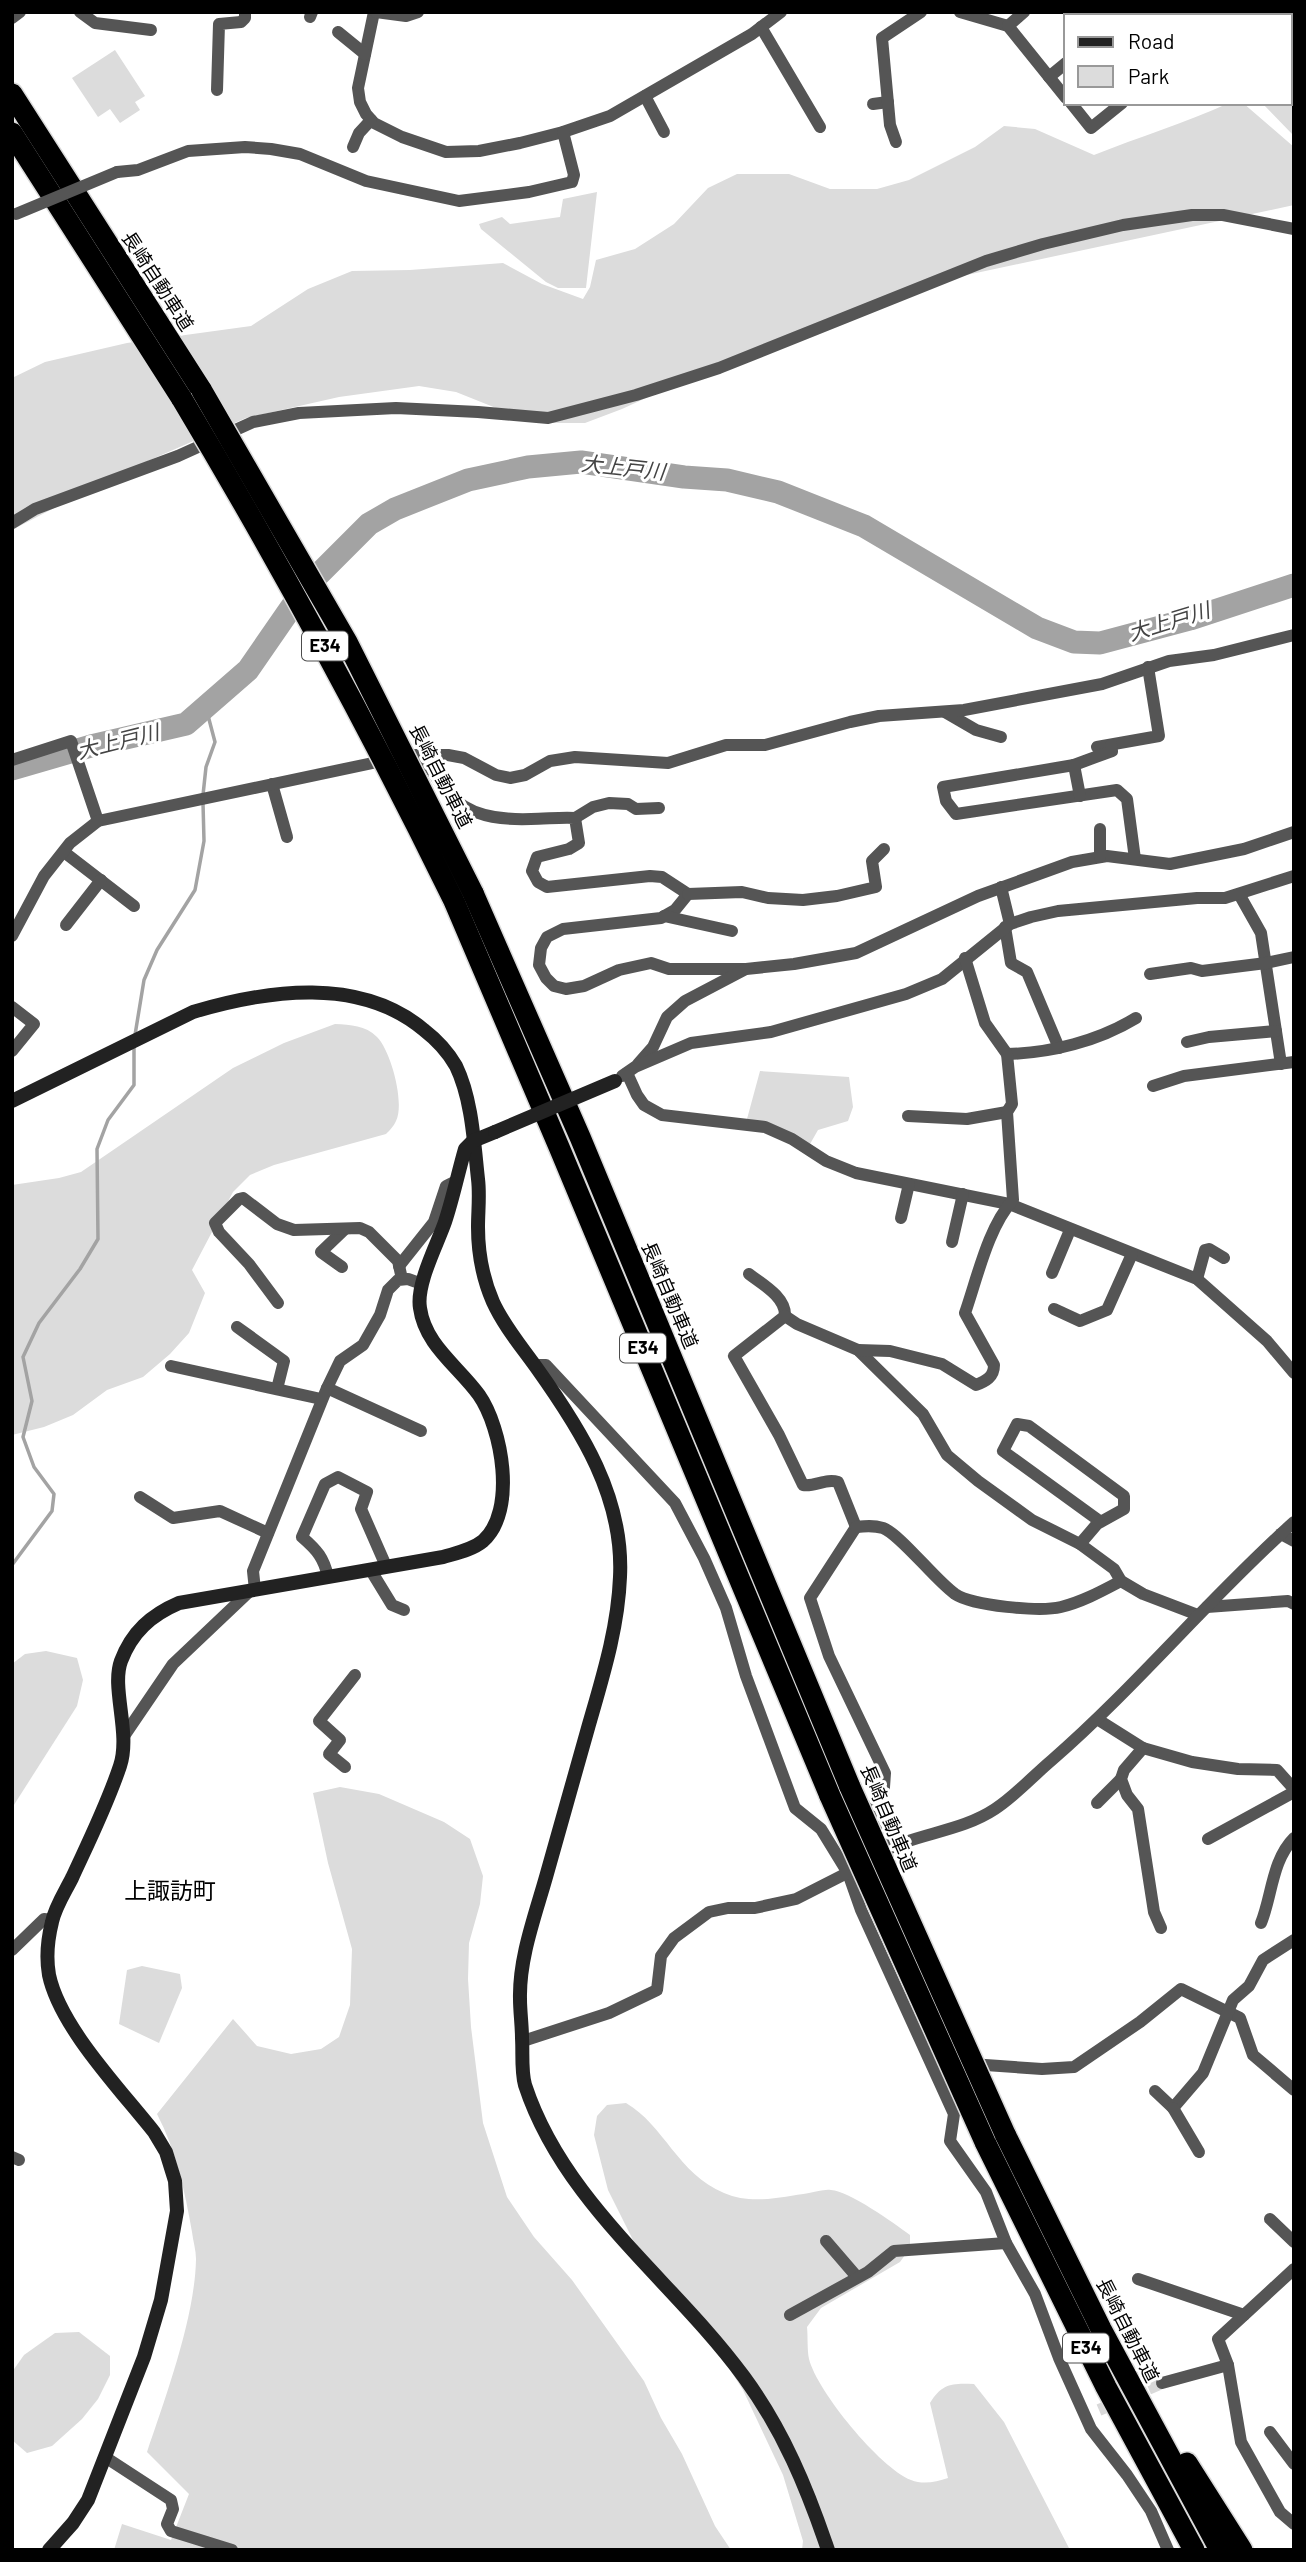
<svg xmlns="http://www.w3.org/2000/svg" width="1306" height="2562" viewBox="0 0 1306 2562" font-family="Barlow,'Noto Sans JP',sans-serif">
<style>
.green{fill:#dcdcdc}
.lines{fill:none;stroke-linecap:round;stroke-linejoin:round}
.stream{stroke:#a3a3a3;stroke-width:3.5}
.river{stroke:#a3a3a3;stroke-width:23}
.street-tunnel{stroke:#d9d9d9;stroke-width:12;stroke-dasharray:12 6;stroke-linecap:butt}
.highway-casing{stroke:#dbdbdb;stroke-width:24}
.street{stroke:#555;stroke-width:12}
.secondary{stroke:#222;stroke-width:14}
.highway{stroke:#000;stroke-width:21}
.highway-bridge-casing{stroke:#dbdbdb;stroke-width:24;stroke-linecap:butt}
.street-bridge{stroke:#555;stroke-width:12}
.secondary-bridge{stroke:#222;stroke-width:14}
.highway-bridge{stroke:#000;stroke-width:21}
.labels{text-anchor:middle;stroke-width:6;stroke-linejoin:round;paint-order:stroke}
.shield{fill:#fff;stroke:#4c4c4c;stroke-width:2}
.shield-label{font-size:18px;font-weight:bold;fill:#000}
.street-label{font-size:19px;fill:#000;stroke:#fff}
.water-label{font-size:21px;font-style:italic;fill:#444;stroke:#fff}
.quarter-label{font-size:23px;fill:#000;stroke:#fff}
</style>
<rect width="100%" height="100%" fill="#fff"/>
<!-- green -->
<g class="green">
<polygon points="115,50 145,96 135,102 140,110 120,123 110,109 98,117 72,78"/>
<polygon points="1294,50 1294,136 1262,103 1290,103 1290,51"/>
<path d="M1229,103h14l51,44v58l-388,83 -197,81 -87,40 -37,14h-37l-52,-15 -40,-16 -37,-6 -80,11 -93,21 -121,53 -113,59v-152l33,-16 82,-19 124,-17 57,-37 44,-18 58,-1 93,-7 39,21 41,15 7,-12 6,-27 39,-11 39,-25 34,-36 29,-14h52l41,15h47l32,-9 66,-33 29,-21 31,3 59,26c45,-18 91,-32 135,-52z"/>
<polygon points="597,192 586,288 558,288 546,282 481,229 479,224 502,217 510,224 560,217 563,199"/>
<path d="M335,1024c16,1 30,1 42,13 14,14 28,66 19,84 -2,5 -7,10 -10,13l-112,31 -24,10 -17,17 -41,78 13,23 -16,40 -19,21 -27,23 -36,13 -34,25 -29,12 -32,8v-250l47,-7 22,-6 152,-104 51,-25z"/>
<polygon points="760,1071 849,1077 853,1107 848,1121 818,1130 810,1144 774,1125 747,1119"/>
<polygon points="46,1651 77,1658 83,1680 77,1706 12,1808 12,1664 25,1654"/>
<path d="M340,1787l39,7 65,28 26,17 13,37 -3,28 -11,39 -1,36 3,48 12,96 24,74 27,40 38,43 72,101 17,37 21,36 33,72 16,24h-617l8,-26 49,16 18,-46 -42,-42c19,-56 48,-135 49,-193 0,-9 -3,-18 -4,-27 -7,-40 -16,-82 -35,-118l76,-95 24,27 34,8 30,-5 18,-12 11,-32 2,-56 -24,-86 -15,-70z"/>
<polygon points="142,1966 180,1974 182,1988 159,2043 119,2024 127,1970"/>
<path d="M626,2103c38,22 52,71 98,90 27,12 58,4 85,0 7,-1 15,-4 22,-3 18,1 63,33 79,45v13l-10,14 -79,46 -14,19c1,10 0,22 2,32 8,32 71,109 102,121 12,5 25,2 37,-2l-18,-75c12,-20 23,-20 44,-19l30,38 66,128h-268l1,-9 -20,-66 -40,-85 -40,-62 -70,-88 -25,-50 -14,-55 3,-19 10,-11z"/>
<polygon points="79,2332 110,2356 110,2375 98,2399 82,2419 52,2446 27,2453 12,2440 12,2372 24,2355 55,2333"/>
</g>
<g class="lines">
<!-- stream -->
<g class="stream">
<polyline points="203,795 206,767 215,742 206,708"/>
<polyline points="135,1035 144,980 157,950 195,890 204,841 203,803"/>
<polyline points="12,1565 52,1511 54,1494 34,1467 23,1437 32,1401 23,1357 39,1323 80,1269 98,1239 97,1149 108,1120 134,1085 134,1047"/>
</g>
<!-- river -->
<polyline class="river" points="12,769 91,746 186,724 248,670 304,589 369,524 395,509 468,480 528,467 581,462 684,477 727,480 778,492 864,526 1037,628 1074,642 1100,643 1190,619 1294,585"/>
<!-- street-tunnel -->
<polyline class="street-tunnel" points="1099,2410 1162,2383"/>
<defs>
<g id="highway">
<polyline points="12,94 202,391"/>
<polyline points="12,133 182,399"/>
<polyline points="473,893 580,1137 850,1787"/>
<polyline points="454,901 559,1147 830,1796"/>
<polyline points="1005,2134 1101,2329 1220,2550"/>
<polyline points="985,2142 1106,2387 1194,2550"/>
<polyline points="1187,2463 1242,2550"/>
</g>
</defs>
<!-- highway casing -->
<use href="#highway" class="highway-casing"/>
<!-- street -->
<g class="street">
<polyline points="80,12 95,23 151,30"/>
<polyline points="374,12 358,88 360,102 366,114 374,123 402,137 446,152 479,151 520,143 563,132 610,116 752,34 781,12"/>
<polyline points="376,12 406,16 418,12"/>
<polyline points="960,12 1008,26 1066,98"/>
<polyline points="1147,12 1150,16"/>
<polyline points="1123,16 1127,12"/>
<polyline points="310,17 312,12"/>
<polyline points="12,18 20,12"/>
<polyline points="1008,26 1024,12"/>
<polyline points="761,27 820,127"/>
<polyline points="338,32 365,54"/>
<polyline points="1049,77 1066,63"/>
<polyline points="217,90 219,24 241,22 245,18 245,12"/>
<polyline points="645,96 664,132"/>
<polyline points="1071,103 1091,128 1122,103"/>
<polyline points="873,104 888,102"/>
<polyline points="896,142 890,125 882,38 921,12"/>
<polyline points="353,147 359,133 371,120"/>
<polyline points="117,172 138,170 188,151 245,147 271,149 300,154 366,181 459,201 529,192 572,182 574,175 563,132"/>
<polyline points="12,523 35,509 178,456 253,422 299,413 396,408 478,412 548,418 636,395 719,368 986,261 1043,244 1123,225 1192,215 1223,215 1294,229"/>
<polyline points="945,712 976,730 1001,737"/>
<polyline points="1097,747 1159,736 1148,667"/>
<path d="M422,753c27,52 49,68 109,66 15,0 30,-2 44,-1l4,25 -10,6 -32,8 -5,14 6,11 9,5 103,-11 12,1 26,17 -13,16 -14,8 -98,11 -16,8 -6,11 -2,17 7,13 8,8 12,3 18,-3 35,-16 32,-7 18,6h77l48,-5 62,-11 122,-57 94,-34 35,-6 63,8 74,-15 50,-17"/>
<polyline points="415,755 448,755 464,758 496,775 510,778 525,775 550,761 575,757 668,763 726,745 765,745 850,722 879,716 964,710 1102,684 1169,661 1214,655 1294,635"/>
<polyline points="12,760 71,741 98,821"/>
<polyline points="1074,765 943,787 946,801 956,814 1117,790 1127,799 1135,859"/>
<polyline points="272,784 287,837"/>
<polyline points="1080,796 1074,765 1112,751 1111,745"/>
<polyline points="575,818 593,807 609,803 628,804 636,809 659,808"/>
<polyline points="1100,829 1100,857"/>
<polyline points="64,852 134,906"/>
<polyline points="1001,887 1010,924"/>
<polyline points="688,894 742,892 768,898 803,900 837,896 876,887 872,861 884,849"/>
<polyline points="1239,894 1261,933 1281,1064"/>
<polyline points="664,916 732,931"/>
<polyline points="66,925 101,880"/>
<polyline points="1005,927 1011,963 1027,972 1059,1048"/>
<polyline points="12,936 44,876 70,843 98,821 387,760"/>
<polyline points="1150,974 1191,968 1202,971 1266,963 1294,957"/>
<polyline points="12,1007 34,1024 12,1051"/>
<polyline points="1187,1042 1209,1037 1276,1031"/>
<path d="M1007,1054c44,-1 91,-13 129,-36"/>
<polyline points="638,1064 653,1047 667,1017 685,1001 744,970"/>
<polyline points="627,1073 637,1095 644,1105 662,1115 765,1127 792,1139 826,1161 856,1173 1009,1204 1197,1279 1267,1341 1294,1373"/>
<polyline points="622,1076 635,1067 691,1043 771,1032 906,994 942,979 1010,924 1031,917 1058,911 1197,898 1225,898 1294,876"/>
<polyline points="1153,1086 1184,1076 1294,1062"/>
<polyline points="908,1116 967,1119 1007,1112"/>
<polyline points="901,1218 909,1184"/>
<polyline points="952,1242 963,1194"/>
<polyline points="399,1266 434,1222 446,1186 456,1181"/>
<polyline points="342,1267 321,1252 345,1229"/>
<polyline points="1052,1273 1070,1230"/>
<path d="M749,1274c13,10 37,23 36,42"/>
<polyline points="1197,1279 1205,1250 1209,1249 1224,1258"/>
<polyline points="278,1303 249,1264 219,1232 215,1223 239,1199 243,1198 277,1224 294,1230 360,1228 369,1232 398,1261 402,1279"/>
<polyline points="1054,1309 1080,1321 1107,1310 1132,1254"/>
<polyline points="785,1316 797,1324 858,1350 923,1414 947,1455 978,1481 1032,1520 1080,1544 1114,1569 1121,1581 1143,1594 1198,1615"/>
<path d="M785,1316l-51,40 45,79 24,50c12,2 23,-7 35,-3l18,45"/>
<polyline points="237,1327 284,1361 277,1389"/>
<path d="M858,1350l32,1 52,13 34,21c10,-4 18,-8 18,-20l-29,-52c12,-34 23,-86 48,-113l-6,-88 5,-8 -5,-50 -22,-31 -20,-65"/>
<polyline points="535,1365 546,1365 675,1503 704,1558 726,1608 746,1676 795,1808 821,1829 848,1873 861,1910 954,2114 950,2141 986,2192 1006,2243 1035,2294 1059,2358 1091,2429 1127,2475 1151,2511 1168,2550"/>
<polyline points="171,1366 321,1399"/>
<polyline points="327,1388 421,1431"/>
<polyline points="140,1497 173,1518 220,1511 268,1533"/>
<polyline points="856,1527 810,1598 829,1656 885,1773 884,1787 873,1805 891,1847"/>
<path d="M856,1527c9,-1 17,-2 27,1 17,6 52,52 72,66 18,12 85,18 106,13 21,-5 41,-16 60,-26"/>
<polyline points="1281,1534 1294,1541"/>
<polyline points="1080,1544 1097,1524 1124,1509 1124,1496 1029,1426 1017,1424 1003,1451 1101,1522"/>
<polyline points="370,1569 392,1605 404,1610"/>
<path d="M328,1577c-4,-19 -11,-27 -26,-40l23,-53 13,-7 29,15 -6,17 25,57"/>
<polyline points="255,1590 253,1571 327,1388 340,1361 363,1345 380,1315 388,1290 398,1280 408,1279 422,1284"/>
<polyline points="1207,1607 1288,1601 1294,1604"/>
<polyline points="1097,1719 1143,1748 1192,1762 1238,1769 1277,1770 1294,1789"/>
<polyline points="124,1736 173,1664 250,1591"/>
<polyline points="1143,1748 1124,1770 1121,1779 1127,1795 1138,1809 1154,1912 1161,1928"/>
<polyline points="345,1767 329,1754 340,1740 319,1721 355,1675"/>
<polyline points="1097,1803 1121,1779"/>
<polyline points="1208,1839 1294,1792"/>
<path d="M877,1855c36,-22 82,-22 118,-46 20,-13 38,-33 57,-49 85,-74 157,-162 242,-238"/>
<path d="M1261,1923c11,-27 11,-63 33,-85"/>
<polyline points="12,1950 44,1919 52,1920"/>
<polyline points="523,2041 609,2013 657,1990 661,1956 674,1938 709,1912 728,1908 755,1908 796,1899 853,1870"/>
<polyline points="971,2064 1042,2069 1074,2067 1140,2022 1181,1989 1240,2018 1253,2055 1294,2090"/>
<polyline points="1155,2091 1173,2108 1203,2073 1233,2000 1249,1986 1263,1960 1294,1940"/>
<polyline points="1173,2108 1199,2152"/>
<polyline points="12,2157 19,2160"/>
<polyline points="1270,2219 1294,2242"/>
<polyline points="826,2241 857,2277"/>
<polyline points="1294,2269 1218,2339 1228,2365 1241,2442 1280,2512 1294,2524"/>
<polyline points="1138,2279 1244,2315"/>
<polyline points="790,2315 868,2272 894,2251 1006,2243"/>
<polyline points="1162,2383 1228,2365"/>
<polyline points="1270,2432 1294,2464"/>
<polyline points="105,2457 171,2500 173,2509 167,2524 171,2531 232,2550"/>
</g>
<!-- secondary -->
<g class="secondary">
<path d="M12,1101l181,-89c74,-22 167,-36 231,18 13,10 24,22 32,36 16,33 18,77 22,113 2,16 0,32 0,48 0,26 5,52 15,75 11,24 28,44 43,65 45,63 88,130 84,210 -2,52 -18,102 -32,151 -14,50 -28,99 -42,149 -11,39 -27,81 -26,122 0,13 2,26 2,39 1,15 -1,33 3,47 39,119 148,195 219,292 39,53 63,111 84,173"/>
<path d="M49,2550l24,-27 15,-23 56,-143 17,-57 16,-89 -2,-30 -9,-29 -12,-20c-34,-43 -94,-105 -105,-157 -3,-17 -1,-37 3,-53 3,-15 13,-30 20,-44 17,-37 35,-73 48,-112 11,-33 -9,-78 1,-105 11,-29 30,-46 58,-58l264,-46c13,-4 29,-7 40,-16 34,-30 19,-113 -4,-146 -21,-29 -54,-50 -59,-87 -4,-24 17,-63 25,-86 8,-24 13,-49 20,-73l8,-8 22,-9"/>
</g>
<!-- highway -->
<use href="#highway" class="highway"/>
<defs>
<g id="highway-bridge">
<polyline points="202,391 347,642 473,893"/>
<path d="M182,399c98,164 188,330 272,502"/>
<polyline points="850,1787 1005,2134"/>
<polyline points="830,1796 985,2142"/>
</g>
</defs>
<!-- highway-bridge casing -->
<use href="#highway-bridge" class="highway-bridge-casing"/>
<!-- street-bridge -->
<polyline class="street-bridge" points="16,214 117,172"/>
<!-- secondary-bridge -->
<polyline class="secondary-bridge" points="495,1132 615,1081"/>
<!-- highway-bridge -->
<use href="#highway-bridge" class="highway-bridge"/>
</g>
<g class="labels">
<!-- shield labels -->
<g class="shield">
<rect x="302" y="631.5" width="46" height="29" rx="5"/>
<rect x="620" y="1333.5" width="46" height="29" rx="5"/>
<rect x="1063" y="2333.5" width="46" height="29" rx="5"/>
</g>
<g class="shield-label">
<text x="325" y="652">E34</text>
<text x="643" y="1354">E34</text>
<text x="1086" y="2354">E34</text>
</g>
<!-- street labels -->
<g class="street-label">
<text transform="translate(158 281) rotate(57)" y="7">長崎自動車道</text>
<text transform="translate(441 776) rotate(63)" y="7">長崎自動車道</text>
<text transform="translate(670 1295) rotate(67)" y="7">長崎自動車道</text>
<text transform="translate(889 1818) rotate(67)" y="7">長崎自動車道</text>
<text transform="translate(1128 2330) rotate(63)" y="7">長崎自動車道</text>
</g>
<!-- water labels -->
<g class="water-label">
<text transform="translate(623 468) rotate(6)" y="7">大上戸川</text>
<text transform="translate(1169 622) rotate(-17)" y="7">大上戸川</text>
<text transform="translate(118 742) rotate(-14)" y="7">大上戸川</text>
</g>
<!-- quarter labels -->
<g class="quarter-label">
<text x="170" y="1899">上諏訪町</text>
</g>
</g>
<!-- border -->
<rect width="1306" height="2562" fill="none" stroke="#000000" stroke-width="28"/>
<!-- legend -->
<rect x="1064" y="14" width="228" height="91" fill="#ffffff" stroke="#999999" stroke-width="2"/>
<rect x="1078" y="37" width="35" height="10" fill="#222222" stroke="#999999" stroke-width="2"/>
<text x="1128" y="49" font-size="21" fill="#000000">Road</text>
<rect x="1078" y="66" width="35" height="21" fill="#dcdcdc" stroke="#999999" stroke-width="2"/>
<text x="1128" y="84" font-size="21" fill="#000000">Park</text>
</svg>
